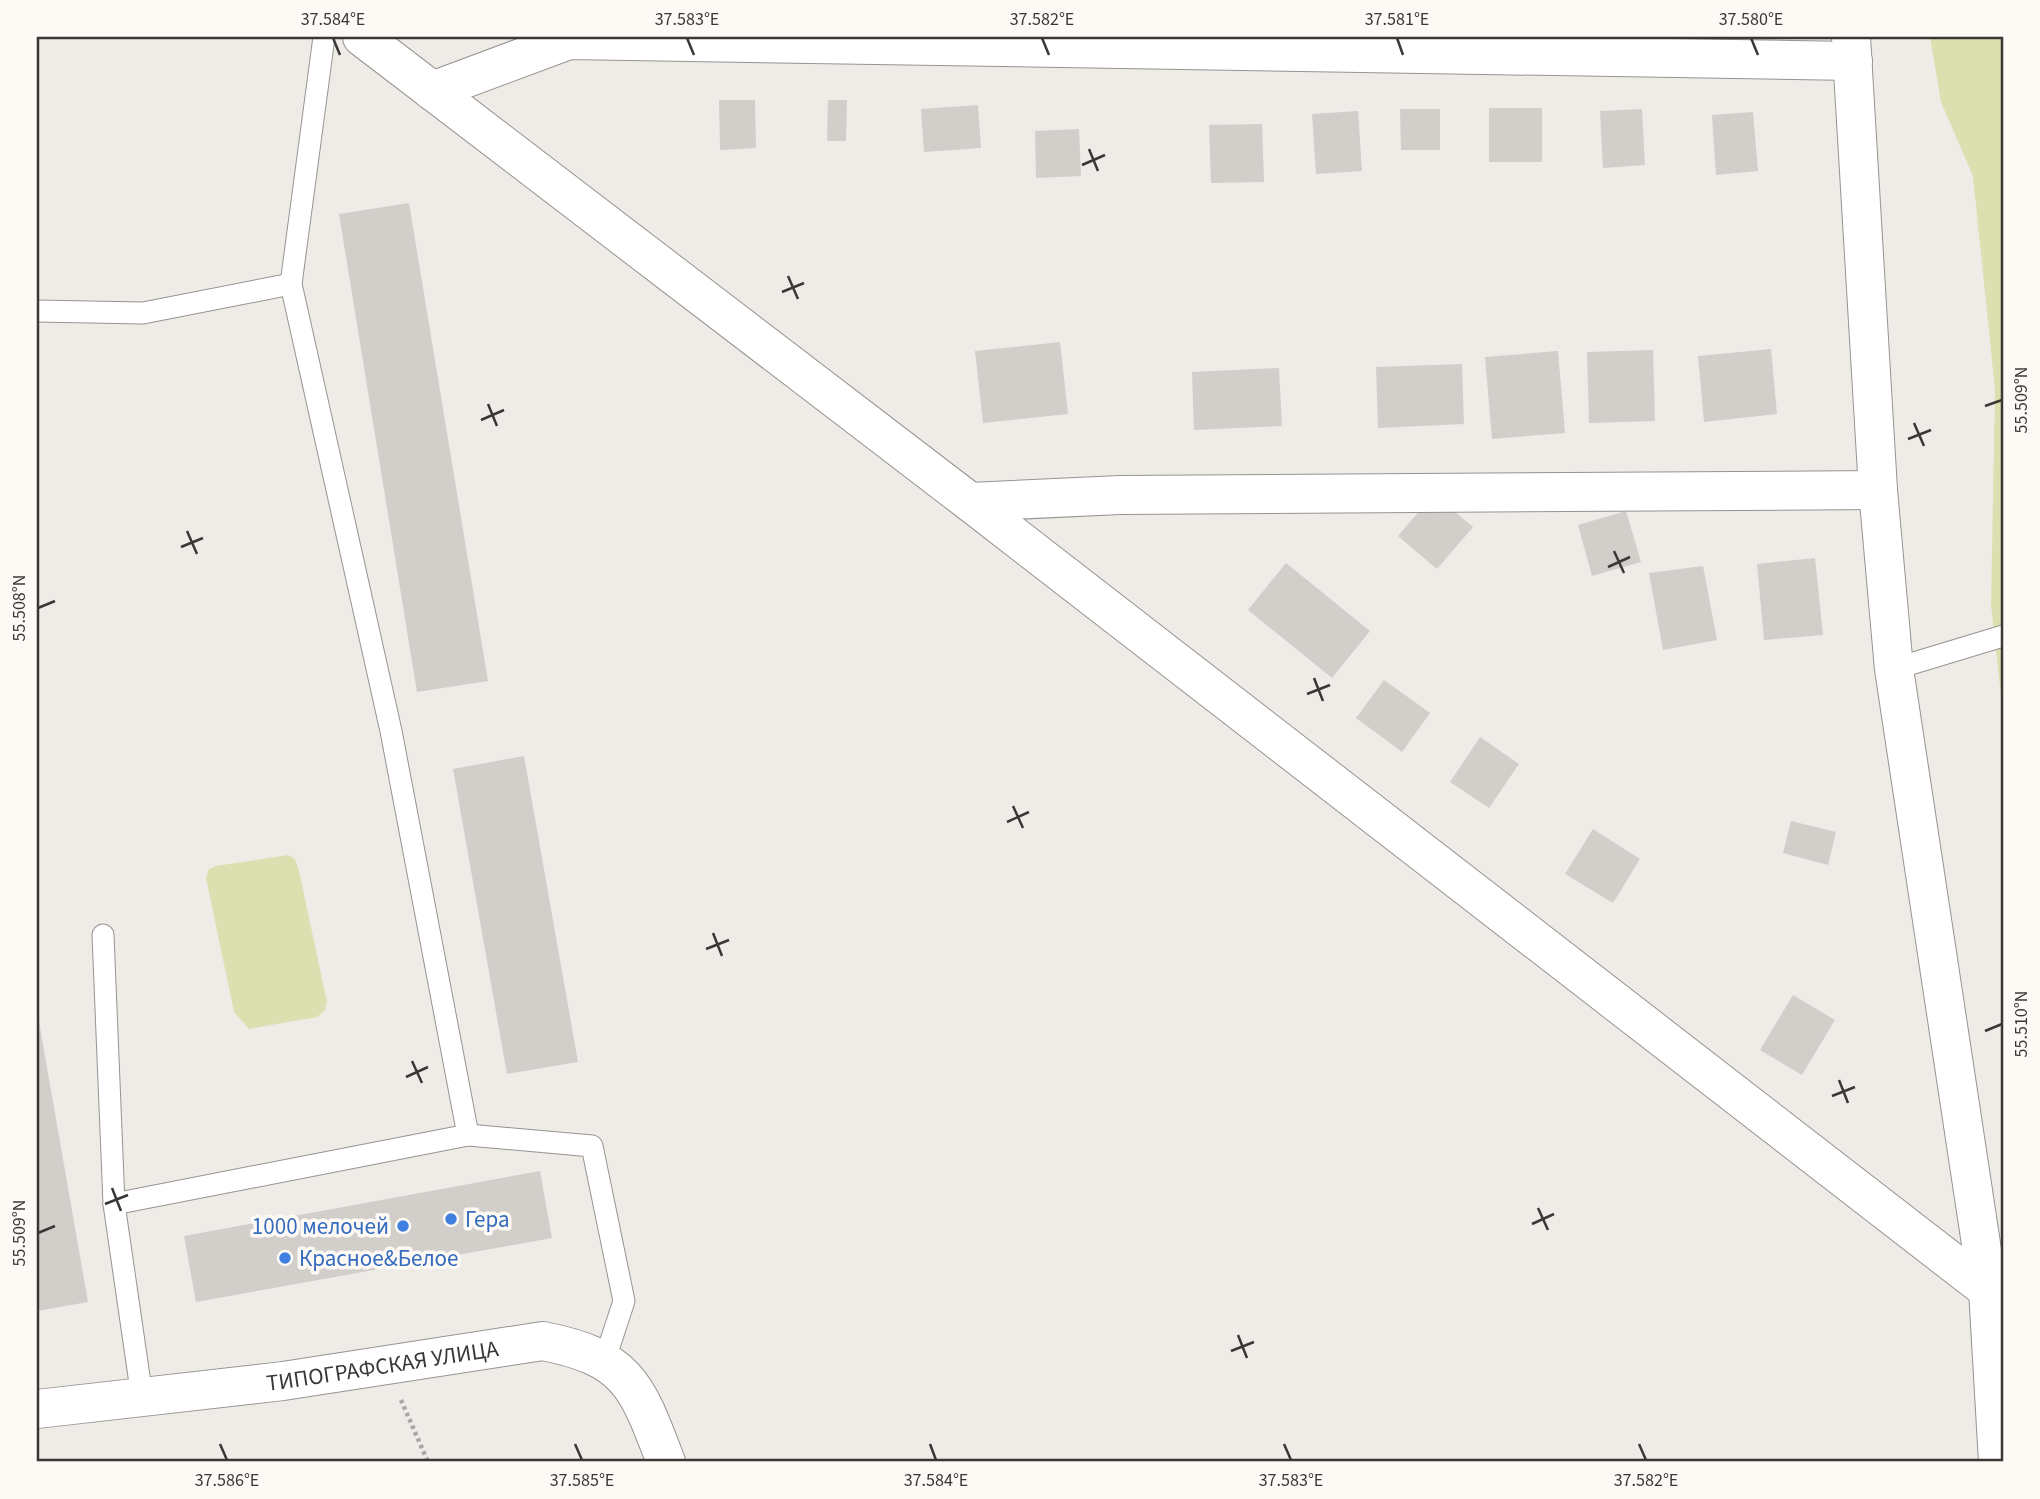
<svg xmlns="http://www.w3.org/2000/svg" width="2040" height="1499" viewBox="0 0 2040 1499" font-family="'Source Sans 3',sans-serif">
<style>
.green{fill:#dcdfb0}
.building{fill:#d2ceca}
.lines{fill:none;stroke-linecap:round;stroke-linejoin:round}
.lane-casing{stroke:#979390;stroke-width:23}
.street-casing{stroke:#979390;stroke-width:40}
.path{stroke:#a9a6a3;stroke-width:4.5;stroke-dasharray:3.5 3.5;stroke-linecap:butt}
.lane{stroke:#fff;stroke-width:21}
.street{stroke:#fff;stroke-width:38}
.ticks{fill:none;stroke:#3a3837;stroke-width:2.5}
.shop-dot{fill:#3f7fe0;stroke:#fdf9f5;stroke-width:2.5}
.labels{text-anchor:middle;stroke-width:7;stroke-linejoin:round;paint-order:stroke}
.shop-label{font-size:23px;fill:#366cbe;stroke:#fdf9f5;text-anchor:start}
.street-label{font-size:23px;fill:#3a3837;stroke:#fdf9f5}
.neatline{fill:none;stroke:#3a3837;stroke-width:2.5}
.ticks-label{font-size:18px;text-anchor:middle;fill:#3a3837}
</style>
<rect width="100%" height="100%" fill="#efece8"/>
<!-- green -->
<g class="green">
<polygon points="1930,37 2003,37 2003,714 1991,605 1995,390 1973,176 1941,102"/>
<polygon points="288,855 295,859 299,871 327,1002 325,1010 317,1017 249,1029 234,1012 206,878 209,869 216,866"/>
</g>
<!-- building -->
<g class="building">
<polygon points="719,100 755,100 756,148 720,150"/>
<polygon points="828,100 847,100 846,141 827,141"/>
<polygon points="978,105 981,148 924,152 921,109"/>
<rect x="1489" y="108" width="53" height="54"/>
<polygon points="1400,109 1440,109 1440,150 1401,150"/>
<polygon points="1642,109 1645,165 1603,168 1600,111"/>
<polygon points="1358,111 1362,171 1316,174 1312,114"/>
<polygon points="1753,112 1758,171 1716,175 1712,115"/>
<polygon points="1262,124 1264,182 1211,183 1209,125"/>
<polygon points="1079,129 1081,176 1036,178 1035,131"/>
<polygon points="409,203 488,681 417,692 339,214"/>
<polygon points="1060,342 1068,414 983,423 975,351"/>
<polygon points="1771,349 1777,414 1704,422 1698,356"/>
<polygon points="1653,350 1655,421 1589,423 1587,352"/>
<polygon points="1558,351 1565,433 1492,439 1485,357"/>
<polygon points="1462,364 1464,424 1378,428 1376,367"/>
<polygon points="1279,368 1282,426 1194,430 1192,372"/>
<polygon points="1434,494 1473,527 1437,569 1398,536"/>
<polygon points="1626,511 1641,562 1592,576 1578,525"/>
<polygon points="1815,558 1823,635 1764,640 1757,564"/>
<polygon points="1286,563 1370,631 1332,678 1248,610"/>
<polygon points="1703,566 1717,640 1663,650 1649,573"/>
<polygon points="1384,680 1430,713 1402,752 1356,718"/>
<polygon points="1480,737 1519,764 1489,808 1450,782"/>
<polygon points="524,756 578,1062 507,1074 453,769"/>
<polygon points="1791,821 1836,832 1828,865 1783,853"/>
<polygon points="1593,829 1640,859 1613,903 1565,874"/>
<polygon points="1793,995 1835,1020 1802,1075 1760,1050"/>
<polygon points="38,1016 88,1302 37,1311 37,1017"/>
<polygon points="540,1171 552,1238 196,1302 184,1236"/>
</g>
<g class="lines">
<defs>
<g id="lane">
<polyline points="37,311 143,313 291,284"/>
<polyline points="1894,669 2003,636"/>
<polyline points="103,935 114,1204 142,1397"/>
<polyline points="468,1135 592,1146 624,1301 604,1362"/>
<polyline points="114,1204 468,1135 391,731 291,284 324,37"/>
</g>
<g id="street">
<polyline points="362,37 970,502 1988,1290"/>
<polyline points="1851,37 1878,490 1894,669 1988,1290 1998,1462"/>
<polyline points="432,91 569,40 1853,61"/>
<polyline points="970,502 1120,495 1878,490"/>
<path id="s1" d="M37,1409l246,-28 260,-40c86,17 94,45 123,121"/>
</g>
</defs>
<!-- lane casing -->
<use href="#lane" class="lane-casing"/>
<!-- street casing -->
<use href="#street" class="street-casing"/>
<!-- path -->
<polyline class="path" points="401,1400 428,1462"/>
<!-- lane -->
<use href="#lane" class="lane"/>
<!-- street -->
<use href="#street" class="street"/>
</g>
<!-- ticks -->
<path class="ticks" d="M333,38l7,17M687,38l7,17M1042,38l7,17M1397,38l6,17M1751,38l7,17M1089,149l9,22M1082,165l23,-10M788,276l10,23M782,292l22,-9M488,404l9,22M1985,406l17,-6M481,420l23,-10M1914,423l10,23M1908,439l23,-9M187,531l10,23M181,547l22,-9M1614,551l10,22M1608,567l22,-10M38,608l17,-7M1314,678l9,23M1307,694l23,-9M1013,806l10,22M1007,822l22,-10M713,933l9,23M706,949l23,-9M1985,1031l17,-7M412,1061l10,22M406,1077l22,-10M1839,1080l9,23M1832,1096l23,-9M112,1188l9,23M105,1204l23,-9M1538,1208l10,22M1532,1224l22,-10M38,1233l17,-7M1238,1335l9,23M1231,1351l23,-9M220,1444l7,16M575,1444l7,16M930,1444l6,16M1284,1444l7,16M1639,1444l7,16"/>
<!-- markers -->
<g class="shop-dot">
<circle cx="451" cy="1219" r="7"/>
<circle cx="403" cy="1226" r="7"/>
<circle cx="285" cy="1258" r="7"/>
</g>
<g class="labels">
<!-- shop labels -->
<g class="shop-label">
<text x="465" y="1227">Гера</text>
<text x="389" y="1234" text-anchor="end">1000 мелочей</text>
<text x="299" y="1266">Красное&amp;Белое</text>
</g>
<!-- street labels -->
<g class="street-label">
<text dy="8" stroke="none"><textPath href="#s1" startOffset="348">ТИПОГРАФСКАЯ УЛИЦА</textPath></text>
</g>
</g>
<!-- border -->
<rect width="2040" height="1499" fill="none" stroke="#fdf9f5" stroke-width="77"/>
<rect x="38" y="38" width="1964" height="1422" class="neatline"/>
<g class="ticks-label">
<text x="333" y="25">37.584°E</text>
<text x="687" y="25">37.583°E</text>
<text x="1042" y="25">37.582°E</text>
<text x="1397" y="25">37.581°E</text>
<text x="1751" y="25">37.580°E</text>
<text transform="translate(2021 400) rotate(-90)" y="6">55.509°N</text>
<text transform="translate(19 608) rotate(-90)" y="6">55.508°N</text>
<text transform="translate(2021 1024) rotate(-90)" y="6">55.510°N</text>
<text transform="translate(19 1233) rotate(-90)" y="6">55.509°N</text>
<text x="227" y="1486">37.586°E</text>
<text x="582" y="1486">37.585°E</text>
<text x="936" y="1486">37.584°E</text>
<text x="1291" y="1486">37.583°E</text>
<text x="1646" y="1486">37.582°E</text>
</g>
</svg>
